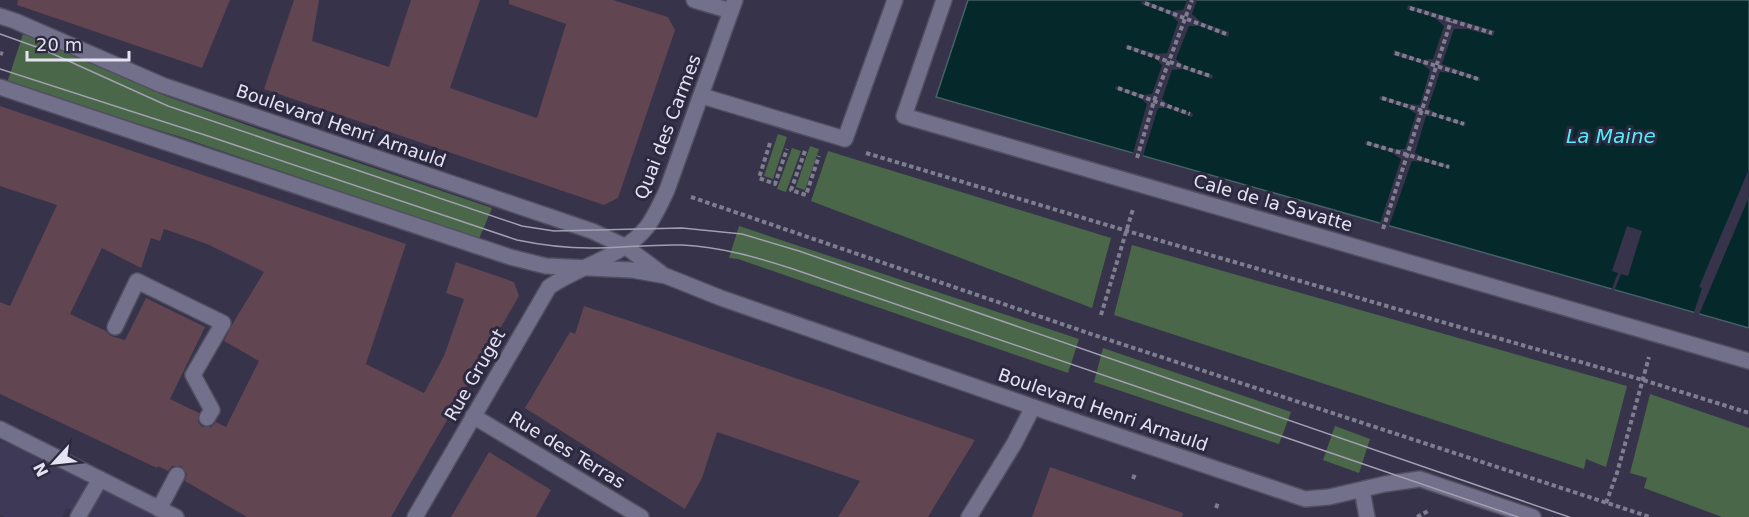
<svg xmlns="http://www.w3.org/2000/svg" width="1749" height="517" viewBox="0 0 1749 517" font-family="'DejaVu Sans',sans-serif">
<style>
.built{fill:#3e3957}
.green{fill:#4a6849}
.water{fill:#05282b;stroke:#486067;stroke-width:1.5}
.pier{fill:#36334a}
.building{fill:#614551;fill-rule:evenodd}
.lines{fill:none;stroke-linecap:round;stroke-linejoin:round}
.service-casing{stroke:#524e62;stroke-width:18}
.minor-casing{stroke:#524e62;stroke-width:18}
.tertiary-casing{stroke:#524e62;stroke-width:18}
.path{stroke:#7f7d90;stroke-width:4;stroke-dasharray:4.5 3;stroke-linecap:butt}
.service{stroke:#73708b;stroke-width:15}
.minor{stroke:#73708b;stroke-width:15}
.tertiary{stroke:#73708b;stroke-width:15}
.tram{stroke:#a19fb1;stroke-width:1.5}
.labels{text-anchor:middle;stroke-width:6;stroke-linejoin:round;paint-order:stroke}
.street-label{font-size:18px;fill:#e5e3f2;stroke:#2c2940}
.water-label{font-size:20px;font-style:italic;fill:#53ecf9;stroke:#2c2940}
</style>
<rect width="100%" height="100%" fill="#36334a"/>
<!-- built -->
<polygon class="built" points="0,440 75,473 158,517 83,517 67,508 62,517 5,517 0,515"/>
<!-- green -->
<g class="green">
<polygon points="23,34 65,48 163,95 258,129 492,208 479,239 184,138 7,83"/>
<polygon points="778,134 787,137 773,179 764,176"/>
<polygon points="810,146 819,149 805,190 796,187"/>
<polygon points="792,148 801,151 786,192 777,189"/>
<polygon points="828,151 1111,238 1092,308 811,201"/>
<polygon points="739,226 1079,339 1068,373 738,259 729,258"/>
<polygon points="1132,245 1627,386 1606,467 1586,459 1584,469 1114,315"/>
<polygon points="1103,348 1291,412 1279,444 1094,382"/>
<polygon points="1650,394 1749,428 1749,517 1722,517 1644,488 1647,478 1630,473"/>
<polygon points="1335,426 1370,439 1359,473 1323,460"/>
</g>
<!-- water -->
<polygon class="water" points="968,0 1749,0 1749,328 936,97"/>
<!-- pier -->
<g class="pier">
<polygon points="1143,0 1171,11 1183,10 1187,0 1197,0 1192,14 1201,22 1229,32 1228,37 1201,26 1189,26 1176,59 1184,66 1213,75 1212,79 1183,69 1172,70 1162,99 1169,105 1193,114 1192,117 1167,108 1158,108 1142,159 1132,156 1147,104 1141,98 1115,89 1116,86 1143,95 1152,94 1162,65 1155,58 1126,48 1126,45 1157,54 1167,53 1178,22 1170,14 1141,4"/>
<polygon points="1408,5 1495,31 1493,36 1467,29 1454,29 1442,64 1480,78 1480,81 1454,73 1440,72 1428,108 1438,115 1466,123 1465,126 1437,117 1426,116 1415,153 1427,159 1450,166 1450,169 1426,162 1412,161 1388,229 1379,226 1401,159 1391,152 1365,144 1366,141 1391,149 1405,149 1416,114 1407,108 1379,99 1380,96 1408,104 1420,105 1430,70 1421,63 1393,55 1394,50 1422,60 1433,59 1444,26 1434,17 1407,9"/>
<polygon points="1749,169 1749,197 1698,317 1693,315 1702,288 1699,287"/>
<polygon points="1627,226 1642,231 1628,276 1621,274 1614,291 1611,291 1618,273 1612,271"/>
</g>
<!-- building -->
<g class="building">
<polygon points="18,0 230,0 202,68 17,5"/>
<polygon points="294,0 319,0 312,41 389,67 411,0 480,0 450,88 537,118 566,24 509,4 509,0 613,0 668,17 675,30 618,198 604,205 264,89"/>
<path d="M0,106l406,138 -40,120 58,29 20,-37 20,-57 -18,-6 10,-31 58,20 5,14 -128,221h-144l-62,-36 2,-7 -6,-8h-9l-4,5 -10,-5 -1,2 -157,-74v-92l10,4 47,-101 -57,-19zM164,229l43,15 57,28 -31,51 -9,18 35,20 -33,66 -10,-5 -5,5h-9l-4,-5 1,-9 -29,-14 35,-72 -59,-29 -21,42 -14,-4 -5,-5 -36,-17 32,-66 39,20 10,-30 9,3z"/>
<polygon points="584,306 633,322 975,440 928,517 838,517 860,481 717,432 702,478 685,509 525,408 570,332 575,334"/>
<polygon points="489,452 551,490 536,517 451,517"/>
<polygon points="1050,467 1183,513 1182,517 1032,517"/>
</g>
<g class="lines">
<defs>
<g id="service">
<polyline points="944,0 904,116 1749,361"/>
<polyline points="702,96 845,139 895,0"/>
<polyline points="115,327 137,281 223,323 193,375 212,410 207,418"/>
<polyline points="159,509 177,475"/>
</g>
<g id="minor">
<polyline points="694,0 731,11"/>
<polyline points="473,416 641,517"/>
<polyline points="0,429 176,517"/>
<polyline points="1362,490 1367,517"/>
<polyline points="78,517 100,479"/>
<path d="M415,517l134,-230c30,-21 75,-31 98,-60 8,-11 14,-24 20,-37l68,-190"/>
<polyline points="969,517 1014,444 1033,407"/>
</g>
<g id="tertiary">
<polyline points="0,16 15,21 162,85 592,231 626,247 661,273"/>
<polyline points="0,87 510,257 546,266 632,270 666,276 721,298 1033,407 1305,499 1329,497 1385,484 1420,479 1533,517"/>
</g>
</defs>
<!-- service casing -->
<use href="#service" class="service-casing"/>
<!-- minor casing -->
<use href="#minor" class="minor-casing"/>
<!-- tertiary casing -->
<use href="#tertiary" class="tertiary-casing"/>
<!-- path -->
<g class="path">
<polyline points="1145,3 1226,34"/>
<polyline points="1410,8 1492,33"/>
<polyline points="1127,47 1210,76"/>
<polyline points="0,53 3,54"/>
<polyline points="1395,53 1478,79"/>
<polyline points="1118,88 1190,114"/>
<polyline points="1382,98 1464,124"/>
<polyline points="770,143 759,178 775,184 787,149"/>
<polyline points="1367,143 1449,167"/>
<polyline points="805,151 791,190 806,195 819,156"/>
<polyline points="866,153 1127,231 1643,380 1749,413"/>
<polyline points="1137,158 1154,101 1192,0"/>
<polyline points="691,197 1094,335 1650,517"/>
<polyline points="1383,229 1451,21"/>
<polyline points="1101,315 1133,209"/>
<polyline points="1133,479 1135,474"/>
<polyline points="1606,503 1617,473 1649,357"/>
<polyline points="1216,508 1218,503"/>
<polyline points="1417,517 1430,510"/>
</g>
<!-- service -->
<use href="#service" class="service"/>
<!-- minor -->
<use href="#minor" class="minor"/>
<!-- tertiary -->
<use href="#tertiary" class="tertiary"/>
<!-- tram -->
<g class="tram">
<polyline points="0,34 42,49 168,106 522,226 554,231 682,228 742,234 799,251 1569,517"/>
<path d="M0,69l211,68 306,103c24,5 48,8 73,8 30,0 61,-4 92,-3 39,2 74,12 111,24l725,248"/>
</g>
</g>
<g class="labels">
<!-- street labels -->
<g class="street-label">
<text transform="translate(341 126) rotate(19)" y="6">Boulevard Henri Arnauld</text>
<text transform="translate(668 127) rotate(-69)" y="6">Quai des Carmes</text>
<text transform="translate(1273 203) rotate(16)" y="6">Cale de la Savatte</text>
<text transform="translate(475 375) rotate(-60)" y="6">Rue Gruget</text>
<text transform="translate(1103 410) rotate(19)" y="6">Boulevard Henri Arnauld</text>
<text transform="translate(567 450) rotate(31)" y="6">Rue des Terras</text>
</g>
<!-- water labels -->
<g class="water-label">
<text x="1611" y="143">La Maine</text>
</g>
</g>
<!-- north arrow -->
<g transform="translate(54 463) rotate(243)" stroke="#2c2940" stroke-width="4.5" paint-order="stroke">
<path d="M0-4.5L10 22L0 15L-10 22Z" fill="#e5e3f2"/>
<text y="-9" font-size="16" font-weight="bold" text-anchor="middle" fill="#e5e3f2">N</text>
</g>
<!-- scale -->
<path d="M27 51v9h102v-9" fill="none" stroke="#e5e3f2" stroke-width="3"/>
<text x="36" y="51" font-size="18" fill="#e5e3f2" stroke="#2c2940" stroke-width="4.5" paint-order="stroke">20 m</text>
</svg>
